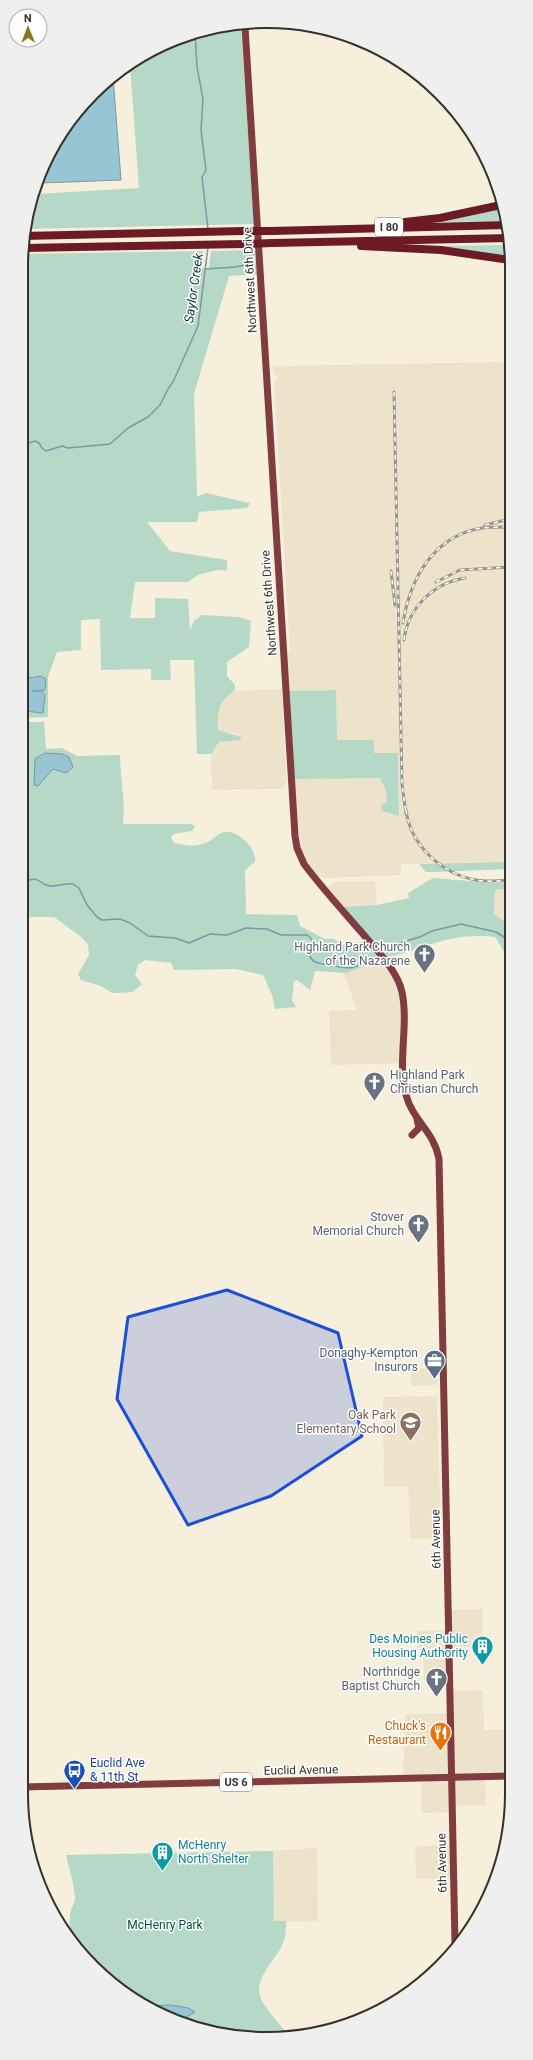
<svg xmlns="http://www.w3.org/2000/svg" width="533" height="2060" viewBox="0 0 533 2060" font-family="Roboto,sans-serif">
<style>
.built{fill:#ede3ca}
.green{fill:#b5d8c7}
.water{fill:#97c5d4;stroke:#7a99a1}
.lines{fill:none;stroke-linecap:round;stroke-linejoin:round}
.stream{stroke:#7a99a1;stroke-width:1.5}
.major{stroke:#813c40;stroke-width:7}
.highway{stroke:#6c1b25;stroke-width:8}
.rail-casing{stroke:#9b9689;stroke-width:3}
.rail{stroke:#fff;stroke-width:1.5;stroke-dasharray:4.5;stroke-linecap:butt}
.highway-bridge{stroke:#6c1b25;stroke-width:8}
.marked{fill:#1d4ed8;fill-opacity:0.2;stroke:#1d4ed8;stroke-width:3;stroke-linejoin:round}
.labels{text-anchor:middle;stroke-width:3;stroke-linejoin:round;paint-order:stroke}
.shield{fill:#fff;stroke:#72706b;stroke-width:1}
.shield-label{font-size:11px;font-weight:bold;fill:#35322b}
.street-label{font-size:12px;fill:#35322b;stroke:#fff}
.worship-label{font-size:12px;fill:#5b616d;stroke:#fff;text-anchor:end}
.service-label{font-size:12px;fill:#4e5e75;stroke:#fff;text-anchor:end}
.education-label{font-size:12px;fill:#785e54;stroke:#fff;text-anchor:end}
.culture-label{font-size:12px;fill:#0d838f;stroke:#fff;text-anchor:end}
.food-label{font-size:12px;fill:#c56008;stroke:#fff;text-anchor:end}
.transit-label{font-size:12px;fill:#164399;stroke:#fff;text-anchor:start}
.park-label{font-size:12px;fill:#004f35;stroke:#fff}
.water-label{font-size:13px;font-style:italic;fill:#07333f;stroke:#fff}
.rim{fill:none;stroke:#35322b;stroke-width:2}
</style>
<rect width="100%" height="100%" fill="#f6efdc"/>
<!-- built -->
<g class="built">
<polygon points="510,362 510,862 401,864 401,875 324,878 317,876 304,858 299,847 293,779 380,778 386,791 387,802 399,816 398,753 374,753 374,740 337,740 336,690 289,691 286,653 290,652 274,381 277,380 277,375 273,374 273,366"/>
<polygon points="282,689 287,783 283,788 277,789 212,790 211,754 219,742 240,740 242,737 237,734 218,730 217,714 220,702 235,691"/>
<polygon points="375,881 377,905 341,907 328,887 336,882"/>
<polygon points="510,888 510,925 494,914 495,890"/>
<polygon points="380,955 401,990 404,1063 331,1065 329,1011 357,1010 342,969"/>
<polygon points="437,1368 437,1385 411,1386 411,1369"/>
<polygon points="437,1396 441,1538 410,1539 408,1487 384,1487 383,1397"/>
<polygon points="482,1609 483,1646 449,1647 450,1680 424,1681 423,1648 417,1648 417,1631 449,1630 448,1610"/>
<polygon points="483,1690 484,1730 510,1730 510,1776 485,1776 486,1805 453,1806 453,1812 422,1813 422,1779 403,1779 405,1714 450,1713 450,1691"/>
<polygon points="453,1845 454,1879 416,1879 415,1846"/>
<polygon points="317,1848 318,1921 275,1922 273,1851"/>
</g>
<!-- green -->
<g class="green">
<polygon points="241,27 254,224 25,229 37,194 139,188 130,65 203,29"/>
<polygon points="502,207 506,221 439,222"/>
<polygon points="510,245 510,257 429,246"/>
<path d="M255,250l2,24 -28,2 -35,118 3,103 9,-4 44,10 -3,5 -48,4 -2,10h-50l23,29 57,9v11l-10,-1 -19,5 -10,7h-53l-5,36h25v-20l33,1 2,31 4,-9 8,-6 37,2 12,4 -2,26 -22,15v14l8,9v6c-17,10 -18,21 -17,39l24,7 -2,3 -21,2 -8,12h-14l-3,-94h-24l1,20h-20v-11l-50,1 -1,-51 -19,1v30l-24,2 -9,25v40l-26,1 1,-464 180,-3 -2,17h8l2,-17z"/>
<polygon points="336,690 337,740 374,740 374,753 398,753 399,816 382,811 381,806 387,802 386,791 380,778 293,779 289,691"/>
<path d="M22,722h22l2,27 16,-1 15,8 43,-1c0,23 6,47 3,69h68l4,2 -3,5 -18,3 -3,3 3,6c13,3 25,5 37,-3 4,-3 8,-7 13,-8 14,-2 33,16 31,30l-10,8 1,44 51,1 3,11 25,13h9l9,6 21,-4 16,20 -34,12 -31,-2 -5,19 -13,-10 -3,1 -2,19 4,7 -21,2 -3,-14 -9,-20 -27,-6 -62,1 -3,-7 -26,-3 -7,5 -3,10 7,9 -9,8 -15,1h-6l-11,-7 -20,-6 -3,-6 11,-19 -1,-11 -8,-8 -26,-19h-32z"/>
<polygon points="510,862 510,869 433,872 426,872 419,864"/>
<path d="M433,878l61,5 16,-1v6l-15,2 -1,24 16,11v36l-15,-24c-46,-5 -67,11 -109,21l-45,-51 36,-2 32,-7 -1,-5z"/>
<path d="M273,1851l1,70h12c0,9 0,16 -4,24 -8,18 -32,36 -19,58 7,11 17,21 25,32l-38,3 -92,-24 -50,-39 1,-3 -3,2c-21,-16 -40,-29 -36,-59 0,-6 5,-11 5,-18 -1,-14 -6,-28 -9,-42z"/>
</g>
<!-- water -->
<g class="water">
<polygon points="113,77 121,180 41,183 54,144"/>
<polygon points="24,657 27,676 31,678 41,676 46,679 45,690 32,691 42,691 45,695 43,713 25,711 22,700"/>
<polygon points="45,753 62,754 69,757 73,767 66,773 53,769 38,786 34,785 35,759"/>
<polygon points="171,2005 188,2008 195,2012 183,2019 201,2025 158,2014 148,2006"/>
</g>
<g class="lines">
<!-- stream -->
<g class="stream">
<polyline points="195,33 197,67 203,99 201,130 206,170 202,177 208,229"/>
<polyline points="206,269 235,267 251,264"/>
<polyline points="23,445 35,441 39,443 42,448 46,451 62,446 68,448 110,444 128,428 148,417 160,405 168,389 173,382 198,326 208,247"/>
<path d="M22,883c20,-10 16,3 29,3 7,0 15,-3 22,-2l6,4 8,17 10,12 5,3 18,-1 10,4 18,13 27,2 14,5 21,-9 17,1 19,-7 21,1 14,6h26c10,7 6,12 3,22 3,5 7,6 13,7 29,6 27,6 53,-7"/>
<polyline points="383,951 389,946 420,937 432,931 461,924 496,932 504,937 510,948"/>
</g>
<!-- major -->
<g class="major">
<path d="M245,27l50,809 2,12 7,16c18,24 39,47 59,70 14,17 34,36 39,58 7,34 -5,70 4,103 7,26 28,36 33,64l16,785"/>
<polyline points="412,1135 419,1128 417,1119"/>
<polyline points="21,1787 510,1776"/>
</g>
<!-- highway -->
<g class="highway">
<polyline points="405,222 440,218 501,205"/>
<polyline points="271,231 507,225"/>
<polyline points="23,236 243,231"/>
<polyline points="272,243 510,238"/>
<polyline points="361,246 441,250 510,260"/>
<polyline points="23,248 244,244"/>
</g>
<defs>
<g id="rail">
<polyline points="394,392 402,784 406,814"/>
<polyline points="485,525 510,519"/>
<polyline points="391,571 395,605"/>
<polyline points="436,582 460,570 510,567"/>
<path d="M403,623c7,-44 30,-87 79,-95 9,-1 19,-1 28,-1"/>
<path d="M404,640c4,-33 30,-57 61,-62"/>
<path d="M406,810c4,34 35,64 70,70 11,2 22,1 34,0"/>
</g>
</defs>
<!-- rail casing -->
<use href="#rail" class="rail-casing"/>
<!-- rail -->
<use href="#rail" class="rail"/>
<!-- highway-bridge -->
<g class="highway-bridge">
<polyline points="243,231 271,231"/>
<polyline points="244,244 272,243"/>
</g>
</g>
<!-- marked area -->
<path class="marked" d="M227,1290l111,43 24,103 -91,60 -83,29 -71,-126 11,-82z"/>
<!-- icons -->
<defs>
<symbol id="church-pin" viewBox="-11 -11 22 30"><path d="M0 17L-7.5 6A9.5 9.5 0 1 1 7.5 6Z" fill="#6b7280" stroke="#fff"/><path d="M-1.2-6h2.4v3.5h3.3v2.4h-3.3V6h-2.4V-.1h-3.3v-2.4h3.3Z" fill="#fff"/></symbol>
<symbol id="office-pin" viewBox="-11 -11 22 30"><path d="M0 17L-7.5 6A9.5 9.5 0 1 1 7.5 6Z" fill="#5c6f8a" stroke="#fff"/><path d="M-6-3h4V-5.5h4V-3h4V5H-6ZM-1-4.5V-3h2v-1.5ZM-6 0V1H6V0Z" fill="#fff"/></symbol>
<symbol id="school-pin" viewBox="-11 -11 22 30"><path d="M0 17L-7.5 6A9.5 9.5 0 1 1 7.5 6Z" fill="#8d6e63" stroke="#fff"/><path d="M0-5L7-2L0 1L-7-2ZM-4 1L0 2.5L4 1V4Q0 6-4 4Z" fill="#fff"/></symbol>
<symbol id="building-pin" viewBox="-11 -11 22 30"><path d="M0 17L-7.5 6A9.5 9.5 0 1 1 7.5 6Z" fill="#0f9aa8" stroke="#fff"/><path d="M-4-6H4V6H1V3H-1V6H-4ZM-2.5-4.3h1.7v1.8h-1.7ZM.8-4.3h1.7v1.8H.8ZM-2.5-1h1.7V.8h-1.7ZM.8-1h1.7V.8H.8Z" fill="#fff"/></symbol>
<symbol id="restaurant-pin" viewBox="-11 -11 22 30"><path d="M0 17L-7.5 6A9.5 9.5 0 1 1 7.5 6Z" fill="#e8710a" stroke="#fff"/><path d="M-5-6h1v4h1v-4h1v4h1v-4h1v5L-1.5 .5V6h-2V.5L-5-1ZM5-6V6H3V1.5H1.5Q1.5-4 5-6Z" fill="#fff"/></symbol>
<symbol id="bus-pin" viewBox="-11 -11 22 30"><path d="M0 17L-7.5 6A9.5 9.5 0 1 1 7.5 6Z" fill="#1a4fb4" stroke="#fff"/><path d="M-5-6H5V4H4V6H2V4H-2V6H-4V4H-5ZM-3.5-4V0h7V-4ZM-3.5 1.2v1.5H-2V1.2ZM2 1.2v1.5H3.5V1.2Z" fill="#fff"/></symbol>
</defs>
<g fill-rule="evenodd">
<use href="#church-pin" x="412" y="942" width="25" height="34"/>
<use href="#church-pin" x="362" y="1070" width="25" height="34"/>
<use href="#church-pin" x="406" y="1212" width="25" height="34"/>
<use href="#office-pin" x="422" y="1348" width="25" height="34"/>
<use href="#school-pin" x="398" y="1410" width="25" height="34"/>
<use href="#building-pin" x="470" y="1634" width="25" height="34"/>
<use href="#church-pin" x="424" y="1666" width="25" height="34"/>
<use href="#restaurant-pin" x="428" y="1720" width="25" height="34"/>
<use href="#bus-pin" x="62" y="1758" width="25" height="34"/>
<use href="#building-pin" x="150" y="1840" width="25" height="34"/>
</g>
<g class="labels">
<!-- shield labels -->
<g class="shield">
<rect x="375" y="218" width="28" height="18" rx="3"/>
<rect x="220" y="1773" width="32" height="18" rx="3"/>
</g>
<g class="shield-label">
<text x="389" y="231">I 80</text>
<text x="236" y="1786">US 6</text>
</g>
<!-- street labels -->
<g class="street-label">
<text transform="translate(250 280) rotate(-93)" y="4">Northwest 6th Drive</text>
<text transform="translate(269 603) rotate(-94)" y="4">Northwest 6th Drive</text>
<text transform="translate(436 1539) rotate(-91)" y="4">6th Avenue</text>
<text transform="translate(301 1770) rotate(-1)" y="4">Euclid Avenue</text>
<text transform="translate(442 1863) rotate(-91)" y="4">6th Avenue</text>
</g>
<!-- worship labels -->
<g class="worship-label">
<text x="410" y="951">Highland Park Church<tspan x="410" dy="14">of the Nazarene</tspan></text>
<text x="390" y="1079" text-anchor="start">Highland Park<tspan x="390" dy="14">Christian Church</tspan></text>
<text x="404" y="1221">Stover<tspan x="404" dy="14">Memorial Church</tspan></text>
<text x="420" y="1676">Northridge<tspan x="420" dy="14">Baptist Church</tspan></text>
</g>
<!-- service labels -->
<g class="service-label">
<text x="418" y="1357">Donaghy-Kempton<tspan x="418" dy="14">Insurors</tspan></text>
</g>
<!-- education labels -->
<g class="education-label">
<text x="396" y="1419">Oak Park<tspan x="396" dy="14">Elementary School</tspan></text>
</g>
<!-- culture labels -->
<g class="culture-label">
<text x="468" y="1643">Des Moines Public<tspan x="468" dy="14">Housing Authority</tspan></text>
<text x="178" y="1849" text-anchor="start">McHenry<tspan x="178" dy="14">North Shelter</tspan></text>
</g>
<!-- food labels -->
<g class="food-label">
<text x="426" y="1730">Chuck's<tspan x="426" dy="14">Restaurant</tspan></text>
</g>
<!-- transit labels -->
<g class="transit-label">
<text x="90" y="1767">Euclid Ave<tspan x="90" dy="14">&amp; 11th St</tspan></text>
</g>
<!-- park labels -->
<g class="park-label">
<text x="165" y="1929">McHenry Park</text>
</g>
<!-- water labels -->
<g class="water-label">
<text transform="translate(193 288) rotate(-82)" y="5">Saylor Creek</text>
</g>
</g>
<!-- crop -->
<path d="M0 0H533V2060H0ZM266 28H267A238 238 0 0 1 505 266V1794A238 238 0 0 1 267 2032H266A238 238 0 0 1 28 1794V266A238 238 0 0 1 266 28Z" fill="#efefee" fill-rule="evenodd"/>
<path class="rim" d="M266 28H267A238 238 0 0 1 505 266V1794A238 238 0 0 1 267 2032H266A238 238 0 0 1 28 1794V266A238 238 0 0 1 266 28Z"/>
<!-- north arrow -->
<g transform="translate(28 28) rotate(359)"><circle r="19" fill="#ffffff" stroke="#aeadaa"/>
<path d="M0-3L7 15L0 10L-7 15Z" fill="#8c761b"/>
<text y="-6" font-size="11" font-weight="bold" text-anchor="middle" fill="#35322b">N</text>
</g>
</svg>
